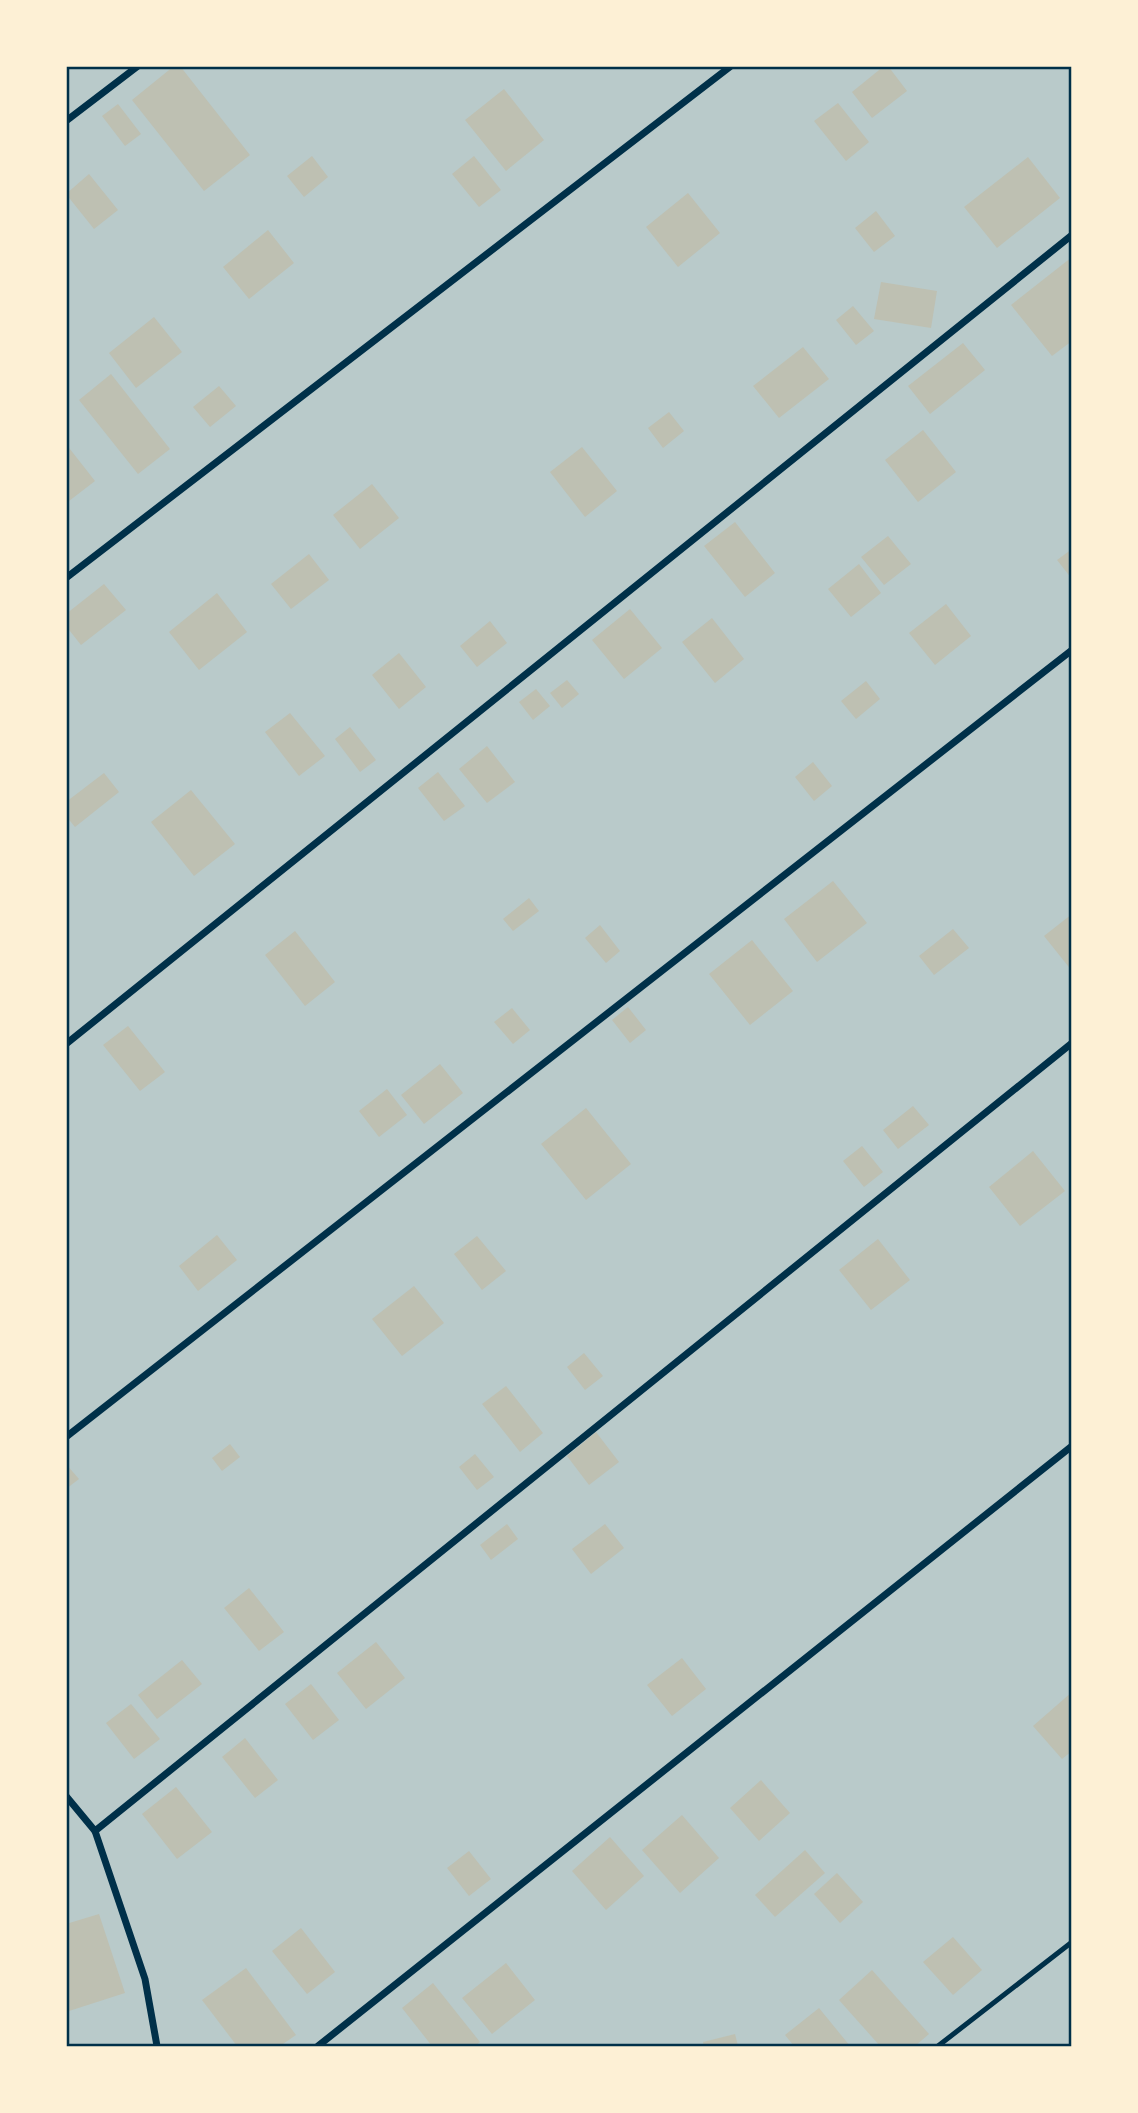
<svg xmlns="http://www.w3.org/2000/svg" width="1138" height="2113" viewBox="0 0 1138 2113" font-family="'IBM Plex Sans',sans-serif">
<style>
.green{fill:#b9caca}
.building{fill:#bec0b2}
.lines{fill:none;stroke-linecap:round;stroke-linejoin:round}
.service{stroke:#003049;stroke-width:5}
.minor{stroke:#003049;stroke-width:7}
.neatline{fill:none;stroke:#003049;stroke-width:2.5}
</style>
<rect width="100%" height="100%" fill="#fdf0d5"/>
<!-- green -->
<rect class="green" x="67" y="67" width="1004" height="1979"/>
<!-- building -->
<g class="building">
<polygon points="174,66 180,66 250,155 204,191 132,100"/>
<polygon points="884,66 888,66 907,91 872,118 852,92"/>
<polygon points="504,89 544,140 506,171 465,120"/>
<polygon points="838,103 869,142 846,161 814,121"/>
<polygon points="118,104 141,134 125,146 102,116"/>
<polygon points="312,156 328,177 304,197 287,176"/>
<polygon points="474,156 501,190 479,207 452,174"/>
<polygon points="1028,157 1060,198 997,248 964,207"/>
<polygon points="89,174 118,210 94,229 66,194"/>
<polygon points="688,193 720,233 678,267 646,227"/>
<polygon points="876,211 895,236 874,252 855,228"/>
<polygon points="268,230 294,263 249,299 223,267"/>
<polygon points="1072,257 1072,341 1052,356 1011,305"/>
<polygon points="881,282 937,291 931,328 874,319"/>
<polygon points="853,306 874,331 856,345 836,320"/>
<polygon points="154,317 182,352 136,388 109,353"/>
<polygon points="963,343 985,370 930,414 908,386"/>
<polygon points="803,347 829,379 779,418 753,386"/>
<polygon points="111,374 170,449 138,474 79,400"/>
<polygon points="219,386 236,406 210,427 193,407"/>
<polygon points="669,412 684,431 663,448 648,428"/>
<polygon points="923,430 956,472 918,502 885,460"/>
<polygon points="66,444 95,481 69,501 66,499"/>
<polygon points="582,447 617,491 585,517 550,472"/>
<polygon points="372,484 399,518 360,549 333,515"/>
<polygon points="735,522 775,573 745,597 704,546"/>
<polygon points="888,536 911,564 884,585 861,557"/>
<polygon points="1072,549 1072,579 1057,560"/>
<polygon points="309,554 329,580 291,609 271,584"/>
<polygon points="859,564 881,593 851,617 828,589"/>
<polygon points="104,584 126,610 81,645 66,626 66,614"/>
<polygon points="217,593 247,632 199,670 169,632"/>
<polygon points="946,604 971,636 935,665 909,633"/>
<polygon points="630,609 662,648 624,679 592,640"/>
<polygon points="712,618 744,659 715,683 682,642"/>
<polygon points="490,621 507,643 477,667 460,646"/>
<polygon points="399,653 426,687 399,709 372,675"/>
<polygon points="567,680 579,694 562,708 550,693"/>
<polygon points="866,681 880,699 856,719 841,701"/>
<polygon points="536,689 550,706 533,720 519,702"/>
<polygon points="290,713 325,756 299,776 265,732"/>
<polygon points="350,727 376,760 360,772 335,739"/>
<polygon points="487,746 515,782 487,803 459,769"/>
<polygon points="813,762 832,786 814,801 795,777"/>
<polygon points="438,772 465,806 444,821 418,788"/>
<polygon points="104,773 119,792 75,827 66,816 66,802"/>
<polygon points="191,790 235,844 194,876 151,822"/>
<polygon points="833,881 867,923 817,962 784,919"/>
<polygon points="529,898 539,911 513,931 503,919"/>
<polygon points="1072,914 1072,971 1044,936"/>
<polygon points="600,925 620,951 606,963 585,938"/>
<polygon points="953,929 969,948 934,975 919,956"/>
<polygon points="295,931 335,982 305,1006 265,955"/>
<polygon points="752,940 793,991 750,1025 709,974"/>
<polygon points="628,1007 646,1030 630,1043 612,1020"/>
<polygon points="512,1008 530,1030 513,1044 494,1022"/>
<polygon points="128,1026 165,1072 140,1091 103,1045"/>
<polygon points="440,1064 463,1093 424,1124 401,1095"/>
<polygon points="387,1089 407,1115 379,1137 359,1111"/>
<polygon points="913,1106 929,1125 898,1149 883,1130"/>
<polygon points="586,1108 631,1164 586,1200 541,1144"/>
<polygon points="862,1146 883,1172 864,1187 843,1161"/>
<polygon points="1033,1151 1065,1191 1020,1226 989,1187"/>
<polygon points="217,1235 237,1260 198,1291 179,1266"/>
<polygon points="477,1236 506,1271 482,1290 454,1254"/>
<polygon points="878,1239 910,1280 871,1310 839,1270"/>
<polygon points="414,1286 444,1323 402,1356 372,1319"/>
<polygon points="584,1353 603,1376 585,1390 567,1367"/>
<polygon points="506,1386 543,1433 520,1452 482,1404"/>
<polygon points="596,1432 619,1462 589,1485 567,1456"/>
<polygon points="230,1444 240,1457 222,1471 212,1458"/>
<polygon points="475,1454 494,1477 477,1490 459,1467"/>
<polygon points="66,1464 79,1479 66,1489"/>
<polygon points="507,1524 518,1539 491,1560 480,1545"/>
<polygon points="605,1524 624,1548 591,1574 572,1549"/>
<polygon points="249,1588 284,1632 259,1651 224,1608"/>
<polygon points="376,1642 405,1678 366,1709 337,1673"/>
<polygon points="682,1658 706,1689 672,1716 647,1685"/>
<polygon points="182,1660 202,1684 157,1719 138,1695"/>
<polygon points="311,1684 339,1720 313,1740 285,1704"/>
<polygon points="1072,1692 1072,1751 1062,1759 1033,1726"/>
<polygon points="131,1704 160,1739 134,1759 106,1723"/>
<polygon points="245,1738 278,1780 255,1798 222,1757"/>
<polygon points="761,1780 790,1813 759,1841 730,1808"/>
<polygon points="176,1787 212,1832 177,1859 142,1814"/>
<polygon points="682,1815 719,1858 680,1893 642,1850"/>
<polygon points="610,1837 644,1876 606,1910 572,1871"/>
<polygon points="805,1850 825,1873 775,1917 755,1895"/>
<polygon points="469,1851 491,1879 469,1896 447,1868"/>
<polygon points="837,1873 863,1902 840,1923 814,1894"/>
<polygon points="99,1914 125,1993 66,2012 66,1924"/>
<polygon points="301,1928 335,1972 307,1994 272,1951"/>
<polygon points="953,1937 982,1970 953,1995 923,1962"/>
<polygon points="506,1963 535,2000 492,2034 462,1998"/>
<polygon points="246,1968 296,2035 280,2046 237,2046 202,2000"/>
<polygon points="872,1970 929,2034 915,2046 880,2046 839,2000"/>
<polygon points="433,1983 480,2042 475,2046 432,2046 402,2008"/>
<polygon points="819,2008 850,2046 794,2046 785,2035"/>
<polygon points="735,2034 738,2046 704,2046 703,2042"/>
</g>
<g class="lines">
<!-- service -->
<polyline class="service" points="938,2046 1072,1942"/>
<!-- minor -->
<g class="minor">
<polyline points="66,121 138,66"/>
<polyline points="66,578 731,66"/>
<polyline points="66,1044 1072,235"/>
<polyline points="66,1437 1072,650"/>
<polyline points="66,1796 95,1831 1072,1043"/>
<polyline points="95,1831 145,1979 157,2046"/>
<polyline points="318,2046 1072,1446"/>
</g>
</g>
<!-- border -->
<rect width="1138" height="2113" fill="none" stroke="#fdf0d5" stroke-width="136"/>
<rect x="68" y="68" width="1002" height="1977" class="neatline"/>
</svg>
